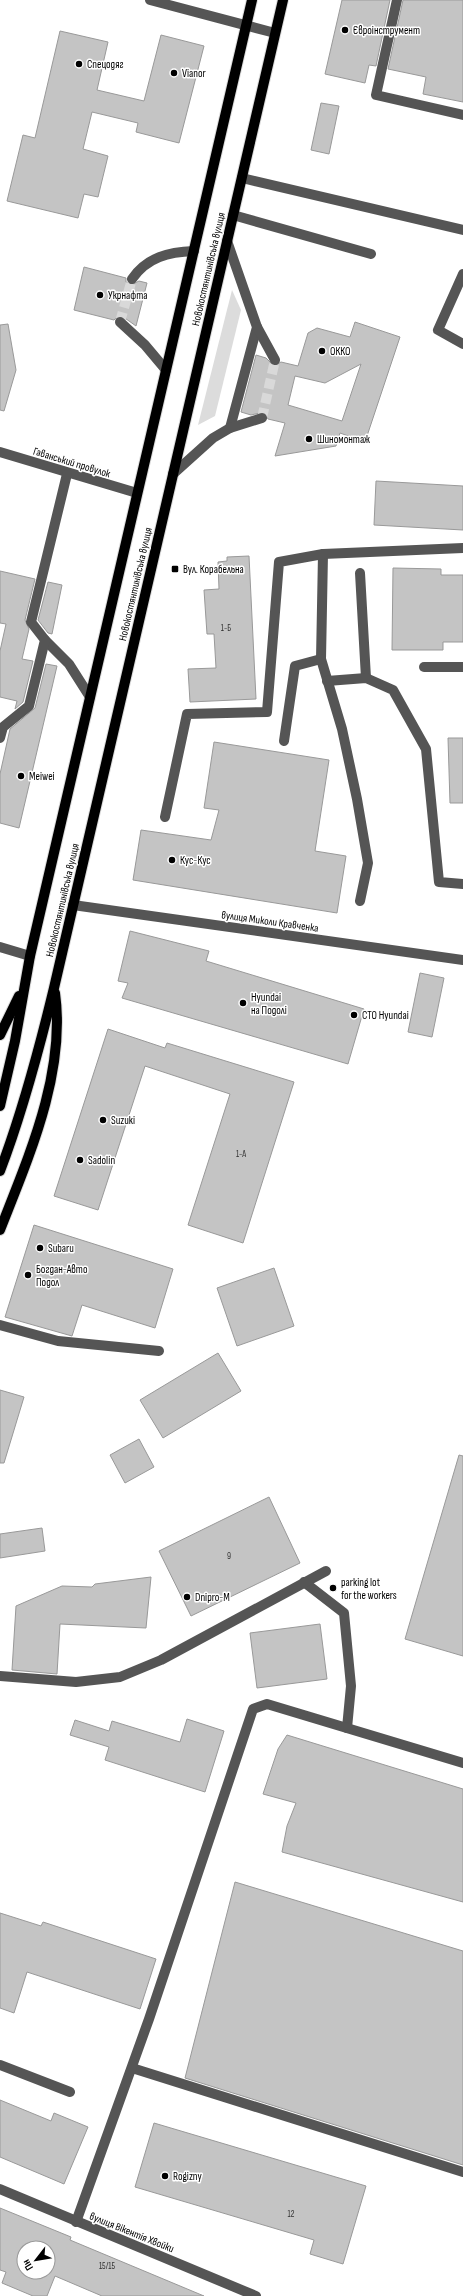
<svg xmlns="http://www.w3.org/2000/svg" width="463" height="2296" viewBox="0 0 463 2296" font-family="'Sofia Sans Condensed',sans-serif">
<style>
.grass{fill:#dcdcdc}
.building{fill:#c4c4c4;stroke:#999;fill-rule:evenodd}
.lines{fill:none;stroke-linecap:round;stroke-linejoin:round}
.minor-tunnel{stroke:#d9d9d9;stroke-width:10;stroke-dasharray:10 5;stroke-linecap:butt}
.major-casing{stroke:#dbdbdb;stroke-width:12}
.minor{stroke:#555;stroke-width:10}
.major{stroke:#000;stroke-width:10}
.poi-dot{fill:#000;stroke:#fff;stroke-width:1.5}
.labels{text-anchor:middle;stroke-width:3;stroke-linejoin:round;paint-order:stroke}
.number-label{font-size:9px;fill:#313131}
.poi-label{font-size:11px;fill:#000;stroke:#fff;text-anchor:start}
.street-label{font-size:11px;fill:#000;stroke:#fff}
</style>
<rect width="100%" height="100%" fill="#fff"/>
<!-- grass -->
<polygon class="grass" points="232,290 241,310 215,416 198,425"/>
<!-- building -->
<g class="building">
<polygon points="342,0 390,0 376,66 369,65 365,83 325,74"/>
<polygon points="403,0 463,0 463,102 423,94 426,77 388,69"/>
<polygon points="60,31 108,42 97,90 144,101 161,35 204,46 179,143 136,132 138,123 92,112 83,149 108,156 98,197 84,194 78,218 7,201 23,135 35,138"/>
<polygon points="321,103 339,106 329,154 311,150"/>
<polygon points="84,267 126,278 126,282 131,285 139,281 147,283 136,326 122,316 118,316 114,320 74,310"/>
<path d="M355,322l45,15 -35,105 -25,-9 -4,13 -61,10 10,-33 -17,-4 -4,-7 -13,3 -10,-3 15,-57 10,3 8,8 7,-4 17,4 10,-33 9,-5 33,9zM361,364l-19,57 -54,-16 7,-29 30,7z"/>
<polygon points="8,324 16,370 4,411 0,410 0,325"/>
<polygon points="376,481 463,486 463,530 374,525"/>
<polygon points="249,556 256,699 190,702 188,669 216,668 214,634 207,634 204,590 219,589 218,562 227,561 227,557"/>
<polygon points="393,568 441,569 441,575 463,575 463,642 443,642 443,650 392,650"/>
<polygon points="0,571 35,579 25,620 29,629 22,659 33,661 23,702 15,709 17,701 0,697 0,651 6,624 0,623"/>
<polygon points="48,582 62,585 52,634 48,633 38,620"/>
<polygon points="46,664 57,666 19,828 0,823 0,774 10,729 35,708"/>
<polygon points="448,738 463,738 463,803 450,803"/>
<polygon points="214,742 329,760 315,851 346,856 337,913 133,880 141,830 211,840 219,810 204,808"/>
<polygon points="130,931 209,951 206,961 364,1009 348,1064 122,998 128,983 118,981"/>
<polygon points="420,973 444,978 432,1037 408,1032"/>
<polygon points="108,1029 165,1048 167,1043 294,1082 243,1243 188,1225 230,1094 145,1066 98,1210 54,1196"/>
<polygon points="34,1225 173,1269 155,1328 82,1305 72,1336 5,1317"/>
<polygon points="274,1268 294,1326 237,1346 217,1288"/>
<polygon points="218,1353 241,1391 163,1438 140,1400"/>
<polygon points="0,1390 24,1397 4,1463 0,1463"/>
<polygon points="139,1439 154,1467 125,1483 110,1455"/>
<polygon points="459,1455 463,1456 463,1656 405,1639"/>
<polygon points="269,1497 300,1563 191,1616 159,1551"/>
<polygon points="42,1528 45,1551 0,1558 0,1534"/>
<polygon points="151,1577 146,1628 60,1624 57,1674 12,1670 16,1606 62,1586 92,1587 95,1584"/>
<polygon points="320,1624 327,1679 257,1688 250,1633"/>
<polygon points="187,1719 224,1731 205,1792 105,1760 109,1747 70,1735 75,1720 109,1731 112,1721 180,1742"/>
<polygon points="287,1735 463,1789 463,1902 282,1852 287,1826 296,1803 263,1794 278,1749"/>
<polygon points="235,1882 463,1951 463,2165 185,2078"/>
<polygon points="0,1913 41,1926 43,1922 156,1959 140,2009 27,1972 14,2013 0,2008"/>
<polygon points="0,2100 51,2121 54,2113 88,2127 64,2184 0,2157"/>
<polygon points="154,2123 366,2186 343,2264 310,2254 314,2240 135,2187"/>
<path d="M0,2208l71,29 -1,3 134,56h-102l-47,-20 -8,20h-14l-31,-13 4,-11 -6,-2zM24,2248h24v24h-24z"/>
</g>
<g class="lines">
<!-- minor-tunnel -->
<g class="minor-tunnel">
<polyline points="120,322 132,279"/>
<polyline points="262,418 275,360"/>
</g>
<defs>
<g id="major">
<polyline points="0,1035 19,996"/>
<polyline points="0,1106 15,1041 30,956 252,0"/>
<path d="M0,1171c23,-60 39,-121 54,-183l229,-988"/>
<path d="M0,1230c29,-74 66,-157 55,-237"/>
</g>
</defs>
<!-- major casing -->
<use href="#major" class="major-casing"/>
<!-- minor -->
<g class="minor">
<polyline points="150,0 275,33"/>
<polyline points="397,0 376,95 463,115"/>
<polyline points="242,178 463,230"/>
<polyline points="233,215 371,254"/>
<polyline points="227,241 257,327 230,428"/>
<polyline points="463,274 438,330 463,344"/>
<path d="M132,279c15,-22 37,-27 62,-28"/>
<polyline points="120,322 145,345 166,370"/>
<polyline points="257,327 275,360"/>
<polyline points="0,452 137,493"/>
<polyline points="173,474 213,438 230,428 262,418"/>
<polyline points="323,554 321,659 342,729 357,799 368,863 360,901"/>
<polyline points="360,573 366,678"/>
<polyline points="45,640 69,664 90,697"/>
<polyline points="424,667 463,667"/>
<polyline points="327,681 366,678 393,690 426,749 439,882 463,884"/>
<polyline points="0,738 3,727 29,706 45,640 31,622 67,474"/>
<polyline points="284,741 295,666 321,659"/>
<polyline points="165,817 187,714 267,712 279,562 323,554 463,548"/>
<polyline points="73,905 463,960"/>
<polyline points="0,947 30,956"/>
<polyline points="0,1325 58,1341 159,1351"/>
<polyline points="304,1582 344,1613 351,1686 347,1728"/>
<polyline points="0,1676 76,1682 120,1677 161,1660 326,1571"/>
<polyline points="0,2065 70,2092"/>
<polyline points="132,2068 463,2172"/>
<polyline points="0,2189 256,2296"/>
<polyline points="76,2222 149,2019 253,1709 267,1704 463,1763"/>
</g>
<!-- major -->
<use href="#major" class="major"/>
</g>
<!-- markers -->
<g class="poi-dot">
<circle cx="345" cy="30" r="4"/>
<circle cx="79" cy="64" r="4"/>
<circle cx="174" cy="73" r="4"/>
<circle cx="100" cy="295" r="4"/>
<circle cx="322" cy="351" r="4"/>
<circle cx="309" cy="439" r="4"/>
<rect x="171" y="565" width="8" height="8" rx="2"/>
<circle cx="21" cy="776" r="4"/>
<circle cx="172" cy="860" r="4"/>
<circle cx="243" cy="1003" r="4"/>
<circle cx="354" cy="1015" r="4"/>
<circle cx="103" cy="1120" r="4"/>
<circle cx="80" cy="1160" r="4"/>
<circle cx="40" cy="1248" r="4"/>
<circle cx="28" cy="1275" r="4"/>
<circle cx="333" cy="1588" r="4"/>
<circle cx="187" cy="1597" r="4"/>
<circle cx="165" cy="2176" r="4"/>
</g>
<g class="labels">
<!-- number labels -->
<g class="number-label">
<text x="226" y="631">1-Б</text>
<text x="241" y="1157">1-А</text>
<text x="229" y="1559">9</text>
<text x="291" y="2217">12</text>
<text x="107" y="2269">15/15</text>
</g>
<!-- poi labels -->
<g class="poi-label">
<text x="353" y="34">Євроiнструмент</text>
<text x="87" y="68">Спецодяг</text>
<text x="182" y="77">Vianor</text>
<text x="108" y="299">Укрнафта</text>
<text x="330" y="355">ОККО</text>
<text x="317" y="443">Шиномонтаж</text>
<text x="183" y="573">Вул. Корабельна</text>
<text x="29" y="780">Meiwei</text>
<text x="180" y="864">Кус-Кус</text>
<text x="251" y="1001">Hyundai<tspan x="251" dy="13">на Подолі</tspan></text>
<text x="362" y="1019">СТО Hyundai</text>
<text x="111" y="1124">Suzuki</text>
<text x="88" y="1164">Sadolin</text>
<text x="48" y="1252">Subaru</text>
<text x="36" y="1273">Богдан-Авто<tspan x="36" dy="13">Подол</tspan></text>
<text x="341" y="1586">parking lot<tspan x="341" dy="13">for the workers</tspan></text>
<text x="195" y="1601">Dnipro-M</text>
<text x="173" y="2180">Rogizny</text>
</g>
<!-- street labels -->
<g class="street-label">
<text transform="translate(208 269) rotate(-77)" y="4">Новокостянтинівська вулиця</text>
<text transform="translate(72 462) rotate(17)" y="4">Гаванський провулок</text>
<text transform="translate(135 584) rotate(-77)" y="4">Новокостянтинівська вулиця</text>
<text transform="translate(62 900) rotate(-77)" y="4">Новокостянтинівська вулиця</text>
<text transform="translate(270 921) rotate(8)" y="4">вулиця Миколи Кравченка</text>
<text transform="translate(132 2232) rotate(22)" y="4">вулиця Вікентія Хвойки</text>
</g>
</g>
<!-- north arrow -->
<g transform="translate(36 2260) rotate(239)"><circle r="19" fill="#ffffff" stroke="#999999"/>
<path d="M0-3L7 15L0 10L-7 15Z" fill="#000000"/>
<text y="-6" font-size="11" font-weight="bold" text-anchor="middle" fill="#000000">Пн</text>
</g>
</svg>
